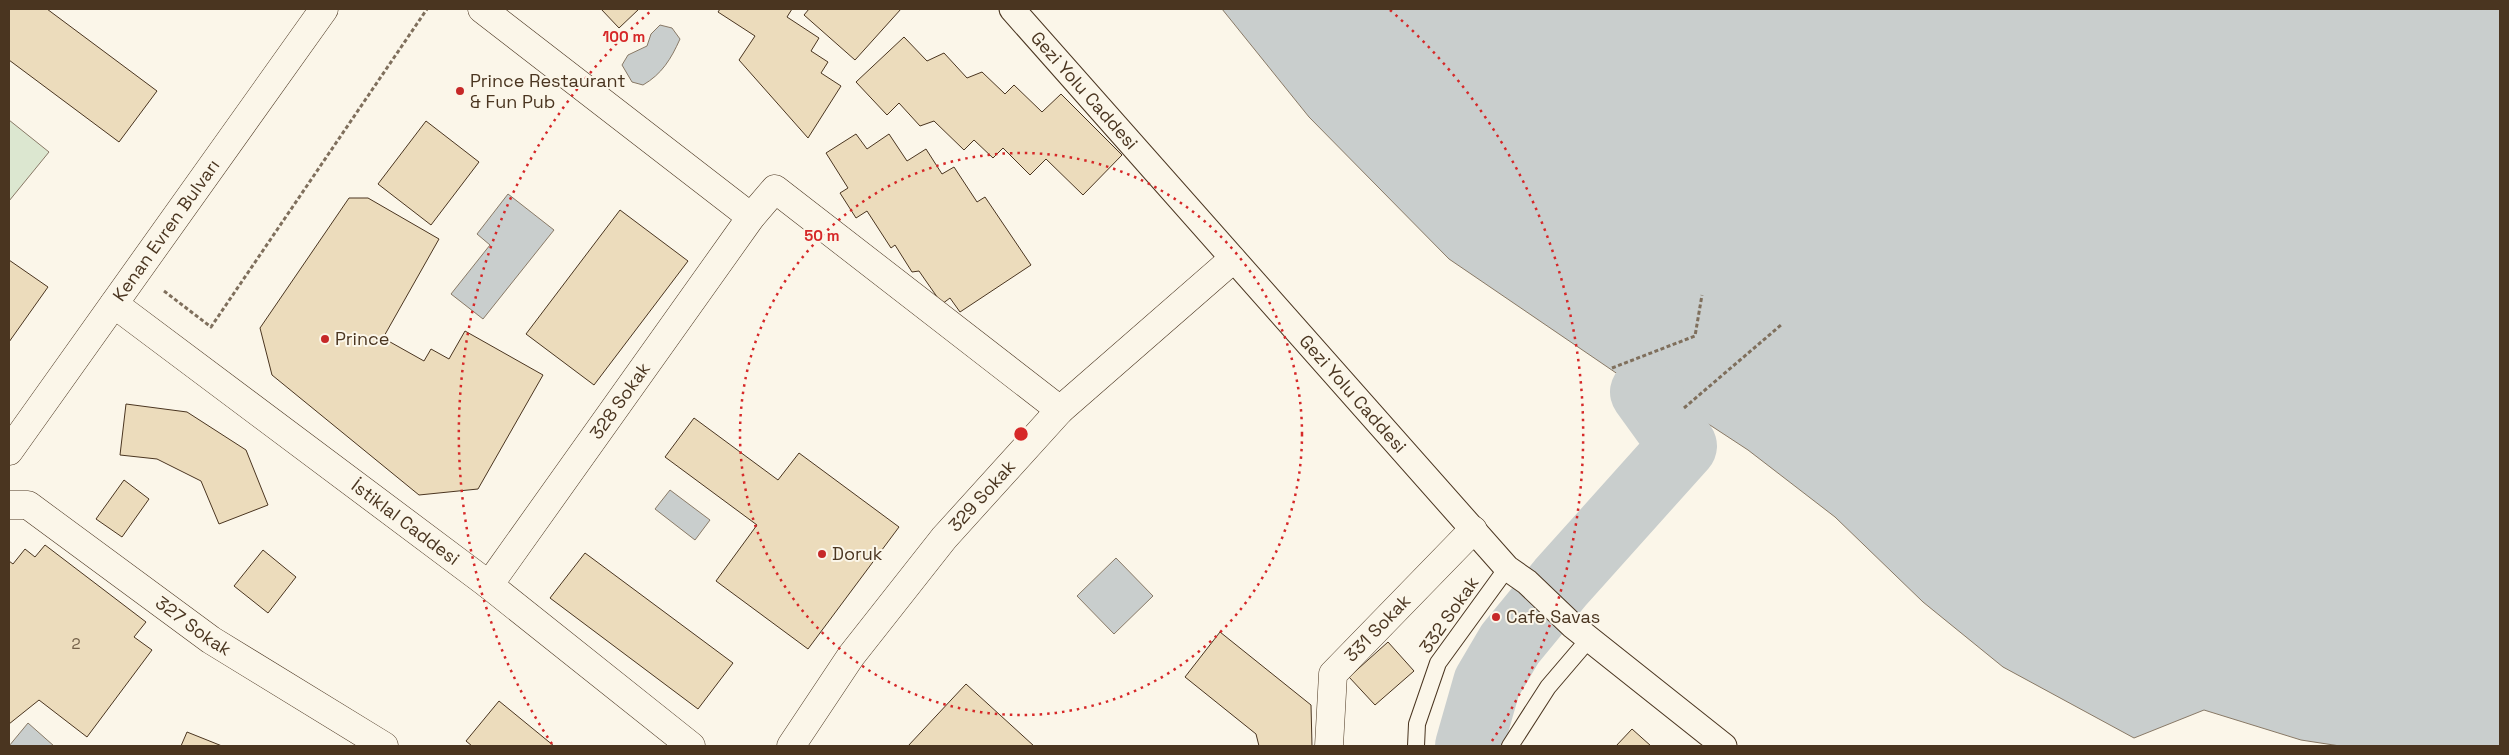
<svg xmlns="http://www.w3.org/2000/svg" width="2509" height="755" viewBox="0 0 2509 755" font-family="'Space Grotesk',sans-serif">
<style>
.green{fill:#dce7d0;stroke:#887966}
.water{fill:#c9cecd;stroke:#887966}
.lines{fill:none;stroke-linecap:round;stroke-linejoin:round}
.river{stroke:#c9cecd;stroke-width:68}
.building{fill:#ecdcbc;stroke:#4a3520}
.service-casing{stroke:#4a3520;stroke-width:18}
.pedestrian-casing{stroke:#4a3520;stroke-width:27}
.minor-casing{stroke:#4a3520;stroke-width:29}
.path{stroke:#7f6f5c;stroke-width:3;stroke-dasharray:4 2.5;stroke-linecap:butt}
.service{stroke:#fbf6e9;stroke-width:16}
.pedestrian{stroke:#fbf6e9;stroke-width:25}
.minor{stroke:#fbf6e9;stroke-width:28}
.ring{fill:none;stroke:#d62828;stroke-width:2.5;stroke-dasharray:2.5 5}
.poi-dot{fill:#c62828;stroke:#fbf6e9;stroke-width:2}
.labels{text-anchor:middle;stroke-width:4;stroke-linejoin:round;paint-order:stroke}
.number-label{font-size:15px;fill:#725f47}
.poi-label{font-size:18px;fill:#4a3520;stroke:#fbf6e9;text-anchor:start}
.street-label{font-size:18px;fill:#4a3520;stroke:#fbf6e9}
.centre{fill:#d62828;stroke:#fbf6e9;stroke-width:2.5}
.ring-label{font-size:15px;text-anchor:middle;font-weight:bold;fill:#d62828;stroke:#fbf6e9;stroke-width:4;stroke-linejoin:round;paint-order:stroke}
</style>
<rect width="100%" height="100%" fill="#fbf6e9"/>
<!-- green -->
<polygon class="green" points="9,120 49,152 9,201"/>
<!-- water -->
<g class="water">
<polygon points="1222,9 2500,9 2500,746 2340,746 2301,740 2204,710 2134,738 2003,667 1923,602 1835,517 1748,450 1684,408 1644,392 1449,259 1309,117"/>
<path d="M660,25l12,3 8,11c-9,20 -18,35 -37,46l-11,-3 -10,-17 6,-10 19,-9 4,-12z"/>
<polygon points="508,194 554,230 483,319 451,294 490,245 477,234"/>
<polygon points="670,490 710,520 695,540 655,509"/>
<polygon points="1116,558 1153,596 1114,634 1077,596"/>
<polygon points="28,723 54,746 9,746"/>
</g>
<g class="lines">
<!-- river -->
<polyline class="river" points="1469,746 1487,683 1510,644 1561,582 1683,446 1644,392"/>
</g>
<!-- building -->
<g class="building">
<polygon points="9,9 47,9 157,91 119,142 9,60"/>
<polygon points="601,9 639,9 619,28"/>
<polygon points="720,9 792,9 787,17 819,38 811,51 828,62 821,73 841,86 808,138 739,60 755,36 718,12"/>
<polygon points="809,9 901,9 855,60 804,15"/>
<polygon points="904,37 927,61 944,53 967,78 982,72 1005,94 1014,85 1042,112 1061,94 1122,155 1083,195 1046,159 1030,175 1003,148 993,158 974,140 964,150 934,121 920,126 899,103 887,115 856,82"/>
<polygon points="426,121 479,162 431,225 378,184"/>
<polygon points="856,134 867,149 889,134 907,161 926,149 942,174 954,167 977,202 985,197 1031,265 960,312 950,298 942,304 919,271 912,272 895,245 891,248 867,211 856,218 840,193 848,188 826,153"/>
<polygon points="349,198 368,198 439,239 383,338 424,361 431,349 449,359 465,331 543,375 478,489 419,495 272,375 260,328"/>
<polygon points="620,210 688,261 594,385 526,334"/>
<polygon points="9,260 48,287 9,342"/>
<polygon points="126,404 187,412 246,450 268,505 219,524 201,481 157,459 120,455"/>
<polygon points="694,418 778,480 799,453 899,527 808,649 716,581 757,525 665,457"/>
<polygon points="124,480 149,499 122,537 96,519"/>
<polygon points="45,545 146,622 134,637 152,650 87,737 39,700 9,724 9,561 13,564 25,549 35,557"/>
<polygon points="263,550 296,577 268,613 234,586"/>
<polygon points="585,553 733,663 698,709 550,598"/>
<polygon points="1220,632 1311,705 1312,746 1259,746 1256,734 1185,677"/>
<polygon points="1388,642 1414,671 1375,705 1349,677"/>
<polygon points="966,684 1034,746 908,746"/>
<polygon points="499,701 554,746 472,746 466,741"/>
<polygon points="1632,729 1651,746 1616,746"/>
<polygon points="187,732 222,746 181,746"/>
</g>
<g class="lines">
<defs>
<g id="service">
<polyline points="1416,746 1417,724 1438,663 1507,568"/>
<polyline points="1510,746 1548,687 1589,639"/>
</g>
<g id="pedestrian">
<path id="s1" d="M1012,9l495,559 20,14 46,44 151,120"/>
</g>
<g id="minor">
<polyline points="482,9 751,217"/>
<path id="s2" d="M114,304l375,281 202,161"/>
<path id="s3" d="M9,451l315,-442"/>
<path id="s4" d="M9,505h19l183,135 173,106"/>
<path id="s5" d="M489,585l262,-368 24,-28 285,221"/>
<path id="s6" d="M791,746l60,-90 93,-118 116,-128 172,-150"/>
<path id="s7" d="M1329,746l4,-72 140,-144"/>
</g>
</defs>
<!-- service casing -->
<use href="#service" class="service-casing"/>
<!-- pedestrian casing -->
<use href="#pedestrian" class="pedestrian-casing"/>
<!-- minor casing -->
<use href="#minor" class="minor-casing"/>
<!-- path -->
<g class="path">
<polyline points="164,291 211,327 427,9"/>
<polyline points="1612,368 1695,336 1702,295"/>
<polyline points="1684,408 1781,325"/>
</g>
<!-- service -->
<use href="#service" class="service"/>
<!-- pedestrian -->
<use href="#pedestrian" class="pedestrian"/>
<!-- minor -->
<use href="#minor" class="minor"/>
</g>
<!-- distance rings -->
<g class="ring">
<circle cx="1021" cy="434" r="281"/>
<path d="M552 744A562 562 0 0 1 652 10M1390 10A562 562 0 0 1 1490 744"/>
</g>
<!-- markers -->
<g class="poi-dot">
<circle cx="460" cy="91" r="5"/>
<circle cx="325" cy="339" r="5"/>
<circle cx="822" cy="554" r="5"/>
<circle cx="1496" cy="617" r="5"/>
</g>
<g class="labels">
<!-- number labels -->
<g class="number-label">
<text x="76" y="649">2</text>
</g>
<!-- poi labels -->
<g class="poi-label">
<text x="470" y="87">Prince Restaurant<tspan x="470" dy="21">&amp; Fun Pub</tspan></text>
<text x="335" y="345">Prince</text>
<text x="832" y="560">Doruk</text>
<text x="1506" y="623">Cafe Savas</text>
</g>
<!-- street labels -->
<g class="street-label">
<text dy="6" stroke="none"><textPath href="#s1" startOffset="109">Gezi Yolu Caddesi</textPath></text>
<text dy="6" stroke="none"><textPath href="#s3" startOffset="271">Kenan Evren Bulvarı</textPath></text>
<text dy="6" stroke="none"><textPath href="#s1" startOffset="514">Gezi Yolu Caddesi</textPath></text>
<text dy="6" stroke="none"><textPath href="#s5" startOffset="226">328 Sokak</textPath></text>
<text dy="6" stroke="none"><textPath href="#s6" startOffset="315">329 Sokak</textPath></text>
<text dy="6" stroke="none"><textPath href="#s2" startOffset="364">İstiklal Caddesi</textPath></text>
<text transform="translate(1449 615) rotate(-55)" y="6">332 Sokak</text>
<text dy="6" stroke="none"><textPath href="#s4" startOffset="224">327 Sokak</textPath></text>
<text dy="6" stroke="none"><textPath href="#s7" startOffset="136">331 Sokak</textPath></text>
</g>
</g>
<circle cx="1021" cy="434" r="8" class="centre"/>
<g class="ring-label">
<text x="624" y="42">100 m</text>
<text x="822" y="241">50 m</text>
</g>
<!-- border -->
<rect width="2509" height="755" fill="none" stroke="#4a3520" stroke-width="20"/>
</svg>
